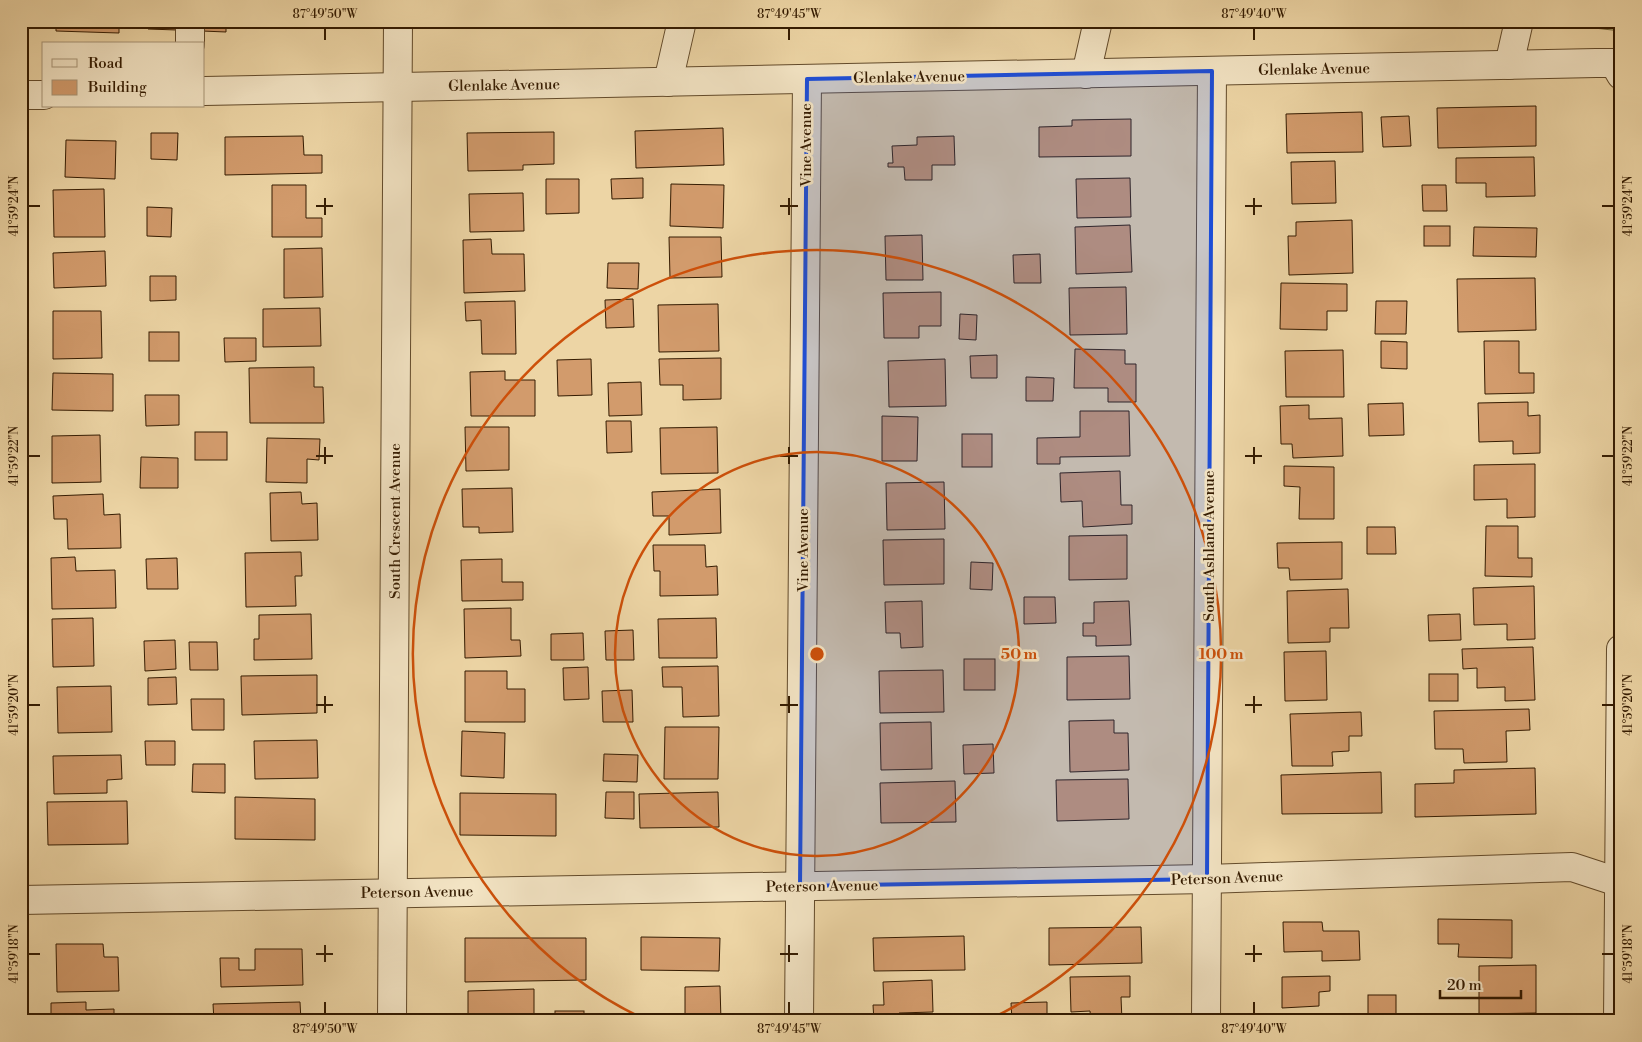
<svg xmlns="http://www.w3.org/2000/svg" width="1642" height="1042" viewBox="0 0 1642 1042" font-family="'Libre Bodoni',serif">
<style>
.park{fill:url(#park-crowns);stroke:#786c42}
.building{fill:#d29b6c;stroke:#341b01}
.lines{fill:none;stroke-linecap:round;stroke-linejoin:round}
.minor-casing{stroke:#624a2a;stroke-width:30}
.minor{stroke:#f3e4c4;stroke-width:28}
.marked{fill:#1d4ed8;fill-opacity:0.2;stroke:#1d4ed8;stroke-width:4;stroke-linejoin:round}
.ticks{fill:none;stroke:#341b01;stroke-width:2}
.ring{fill:none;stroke:#cd500a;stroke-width:2.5}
.labels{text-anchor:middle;stroke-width:5;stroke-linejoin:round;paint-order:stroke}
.street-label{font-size:15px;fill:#341b01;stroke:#f3e4c4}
.centre{fill:#cd500a;stroke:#f3e4c4;stroke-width:2.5}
.ring-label{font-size:15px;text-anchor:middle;font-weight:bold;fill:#cd500a;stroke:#f3e4c4;stroke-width:5;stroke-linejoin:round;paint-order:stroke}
.neatline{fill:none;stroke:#341b01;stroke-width:2}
.ticks-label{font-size:12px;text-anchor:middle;fill:#341b01}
</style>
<defs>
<pattern id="park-crowns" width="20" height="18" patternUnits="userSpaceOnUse" patternTransform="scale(1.25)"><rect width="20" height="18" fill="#bcbc83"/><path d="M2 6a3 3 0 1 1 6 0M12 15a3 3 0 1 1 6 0" fill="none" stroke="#a2a16f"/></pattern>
</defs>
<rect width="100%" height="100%" fill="#edd5a5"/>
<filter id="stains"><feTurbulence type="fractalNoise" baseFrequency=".004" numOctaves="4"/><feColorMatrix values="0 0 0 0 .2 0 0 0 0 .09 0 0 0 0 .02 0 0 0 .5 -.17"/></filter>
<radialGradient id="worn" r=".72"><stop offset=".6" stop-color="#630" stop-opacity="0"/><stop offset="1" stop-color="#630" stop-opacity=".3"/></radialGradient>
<!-- park -->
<polygon class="park" points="1572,21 1621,21 1621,31 1585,27"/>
<!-- building -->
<g class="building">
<polygon points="56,21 119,21 119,33 56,31"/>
<polygon points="148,21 177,21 177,30 148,29"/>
<polygon points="202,21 226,21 226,32 202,31"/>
<polygon points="1536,106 1536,146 1438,148 1437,108"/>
<polygon points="1362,112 1363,152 1287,153 1286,114"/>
<polygon points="1409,116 1411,146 1383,147 1381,117"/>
<polygon points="1131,119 1131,156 1039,157 1039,127 1072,126 1072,120"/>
<polygon points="723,128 724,165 636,168 635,131"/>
<polygon points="554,132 554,164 523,165 523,170 468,171 467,133"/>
<polygon points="151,133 178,133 177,160 151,159"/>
<polygon points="303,136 304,155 322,155 322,173 225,175 225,137"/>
<polygon points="954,136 955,165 932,165 932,180 905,180 904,167 888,167 888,163 893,163 892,146 917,145 917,137"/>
<polygon points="66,140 116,141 115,179 65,177"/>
<polygon points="1534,157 1535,196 1486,197 1486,183 1456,183 1456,158"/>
<polygon points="1335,161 1336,203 1292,204 1291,162"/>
<polygon points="643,178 643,198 612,199 611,179"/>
<polygon points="1130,178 1131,217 1077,218 1076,179"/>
<polygon points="546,179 579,179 579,213 546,214"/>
<polygon points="671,184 724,185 723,228 670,226"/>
<polygon points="272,185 306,185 306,218 322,218 322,237 272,237"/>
<polygon points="1422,185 1446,185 1447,211 1423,211"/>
<polygon points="104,189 105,237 54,237 53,190"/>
<polygon points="523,193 524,231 470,232 469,194"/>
<polygon points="147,207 172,208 171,237 147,236"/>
<polygon points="1352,220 1353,273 1289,275 1288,236 1296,236 1296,222"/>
<polygon points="1130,225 1132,272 1076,274 1075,227"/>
<rect x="1424" y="226" width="26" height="20"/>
<polygon points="1474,227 1537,228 1536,257 1473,256"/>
<polygon points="922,235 923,280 886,280 885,236"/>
<polygon points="669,237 721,237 722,277 670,278"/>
<polygon points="491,239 492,254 524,254 525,291 464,293 463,240"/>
<polygon points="322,248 323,297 284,298 284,249"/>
<polygon points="105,251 106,286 54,288 53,253"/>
<polygon points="1040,254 1041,283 1014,283 1013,255"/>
<polygon points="608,263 639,263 638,289 607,288"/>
<polygon points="150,276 176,276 176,300 150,301"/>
<polygon points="1535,278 1536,330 1458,332 1457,279"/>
<polygon points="1281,283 1347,284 1347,311 1327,311 1327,330 1280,329"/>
<polygon points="1126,287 1127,334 1070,335 1069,288"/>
<polygon points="941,292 941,326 919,326 919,338 884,338 883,293"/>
<polygon points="633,299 634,327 606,328 605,300"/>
<polygon points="515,301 516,354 482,354 481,320 466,321 465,302"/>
<polygon points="1376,301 1407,301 1406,334 1375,334"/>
<polygon points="718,304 719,351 659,352 658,305"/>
<polygon points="320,308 321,346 263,347 263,309"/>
<polygon points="53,311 101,311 102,358 53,359"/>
<polygon points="960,314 977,315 976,340 959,339"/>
<rect x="149" y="332" width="30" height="29"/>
<polygon points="224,338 256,338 256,361 225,362"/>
<polygon points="1381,341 1407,342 1407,369 1381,368"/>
<polygon points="1484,341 1519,341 1519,373 1534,373 1534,393 1485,394"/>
<polygon points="1075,349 1125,350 1125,364 1136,364 1136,402 1108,402 1108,388 1074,388"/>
<polygon points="1343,350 1344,397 1286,397 1285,351"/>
<polygon points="997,355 997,378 971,378 970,356"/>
<polygon points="721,358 721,399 683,400 683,385 660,385 659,359"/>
<polygon points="591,359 592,395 558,396 557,360"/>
<polygon points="945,359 946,406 889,407 888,361"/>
<polygon points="314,367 314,387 323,387 324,423 250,423 249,368"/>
<polygon points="505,371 505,380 535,380 535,416 471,416 470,372"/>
<polygon points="53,373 113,374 113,411 52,410"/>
<polygon points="1026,377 1054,378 1053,401 1026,401"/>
<polygon points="641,382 642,415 609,416 608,383"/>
<polygon points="145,395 179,395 179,425 146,426"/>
<polygon points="1528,402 1528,416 1540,415 1540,453 1513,454 1513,441 1479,442 1478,403"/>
<polygon points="1403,403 1404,435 1369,436 1368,404"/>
<polygon points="1309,405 1309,419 1342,418 1343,456 1293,458 1292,444 1281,444 1280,406"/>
<polygon points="1080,411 1129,411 1130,456 1060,457 1060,464 1037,464 1037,438 1080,437"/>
<polygon points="882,416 918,417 917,461 882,461"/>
<polygon points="606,421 631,421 632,452 607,453"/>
<polygon points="465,427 509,427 509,470 466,471"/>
<polygon points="717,427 718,473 661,474 660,428"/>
<rect x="195" y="432" width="32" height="28"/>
<rect x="962" y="434" width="30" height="33"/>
<polygon points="100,435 101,482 52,483 52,436"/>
<polygon points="267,438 320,439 319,460 307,459 307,483 266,482"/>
<polygon points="141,457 178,458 178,488 140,488"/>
<polygon points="1535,464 1535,517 1507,518 1507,499 1474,500 1474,465"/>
<polygon points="1284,466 1334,467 1334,519 1299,519 1300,487 1284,486"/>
<polygon points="1120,471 1121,505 1132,505 1132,524 1083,527 1082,501 1061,502 1060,473"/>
<polygon points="944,482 945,529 887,530 886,483"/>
<polygon points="512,488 513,532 479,533 479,527 463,527 462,489"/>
<polygon points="720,489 721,533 669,535 669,516 653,516 652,492"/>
<polygon points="301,492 302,504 317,503 318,540 271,541 270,493"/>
<polygon points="103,494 104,515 120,514 121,548 68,549 67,519 54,519 53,496"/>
<polygon points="1486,526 1518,526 1518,558 1532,558 1532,577 1485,576"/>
<polygon points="1367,527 1395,527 1396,554 1367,554"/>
<polygon points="1127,535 1127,579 1069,580 1069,536"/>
<polygon points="944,539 944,584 884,585 883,540"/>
<polygon points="1342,542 1342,579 1290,580 1289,568 1278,568 1277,543"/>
<polygon points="653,545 705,545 706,567 717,566 718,595 660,596 660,571 654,571"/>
<polygon points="301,552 302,576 295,576 296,606 246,607 245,553"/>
<polygon points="75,557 76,571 115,570 116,608 52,609 51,558"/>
<polygon points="177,558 178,589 147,589 146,559"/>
<polygon points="502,559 502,582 523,582 523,600 462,601 461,560"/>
<polygon points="971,562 993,563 992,590 970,589"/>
<polygon points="1534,586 1535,639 1507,640 1507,624 1474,625 1473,588"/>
<polygon points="1348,589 1349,628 1330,628 1330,642 1288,643 1287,591"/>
<polygon points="1024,597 1055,597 1056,623 1024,624"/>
<polygon points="922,601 923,647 901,648 900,633 886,633 885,602"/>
<polygon points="1129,601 1131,645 1096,646 1096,636 1083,636 1083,623 1094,623 1094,602"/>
<polygon points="511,608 511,640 520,640 521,656 465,658 464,609"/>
<polygon points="311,614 312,659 254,660 254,639 259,639 259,615"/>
<polygon points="1460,614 1461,640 1429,641 1428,615"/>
<polygon points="93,618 94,666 53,667 52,619"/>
<polygon points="716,618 717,658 659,658 658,619"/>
<polygon points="633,630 634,660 606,660 605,631"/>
<polygon points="583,633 584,660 551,660 551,634"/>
<polygon points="175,640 176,669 145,671 144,641"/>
<polygon points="189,642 217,642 218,670 190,670"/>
<polygon points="1533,647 1535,700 1505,701 1505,687 1477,688 1477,668 1463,669 1462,649"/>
<polygon points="1326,651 1327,700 1285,701 1284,652"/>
<polygon points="1129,656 1130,699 1067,700 1067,657"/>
<rect x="964" y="659" width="31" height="31"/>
<polygon points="718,666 719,716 683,717 682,687 663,687 662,667"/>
<polygon points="588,667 589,699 564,700 563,668"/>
<polygon points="943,670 944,712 880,713 879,671"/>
<polygon points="465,671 507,671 507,689 525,689 525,722 465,722"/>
<rect x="1429" y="674" width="29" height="27"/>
<polygon points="317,675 317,713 242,715 241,676"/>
<polygon points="176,677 177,704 148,705 148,678"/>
<polygon points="111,686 112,732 58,733 57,687"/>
<polygon points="632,690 633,722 603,722 602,691"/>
<polygon points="191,699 224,699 224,730 192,730"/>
<polygon points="1529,709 1530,730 1506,731 1507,762 1464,763 1463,749 1435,749 1434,711"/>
<polygon points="1361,712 1362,736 1349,736 1349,751 1332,752 1333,766 1292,766 1290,714"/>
<polygon points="1114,720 1114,733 1128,733 1129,770 1070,772 1069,721"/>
<polygon points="931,722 932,769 881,770 880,723"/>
<polygon points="665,727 719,727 718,779 664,779"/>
<polygon points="462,731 505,733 504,778 461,776"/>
<polygon points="317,740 318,778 255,779 254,741"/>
<polygon points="145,741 175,741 175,765 146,765"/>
<polygon points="993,744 994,773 964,774 963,745"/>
<polygon points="604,754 638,755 637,782 603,781"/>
<polygon points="121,755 122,779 107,780 107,793 54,794 53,756"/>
<polygon points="193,764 225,764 225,793 192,792"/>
<polygon points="1535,768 1536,814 1415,817 1415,784 1454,783 1454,770"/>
<polygon points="1381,772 1382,813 1282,814 1281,775"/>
<polygon points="1128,779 1129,819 1057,821 1056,780"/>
<polygon points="955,781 956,822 881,823 880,783"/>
<polygon points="606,792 634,792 634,819 605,818"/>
<polygon points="718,792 719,827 640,828 639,794"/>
<polygon points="460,793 556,794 556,836 460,835"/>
<polygon points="235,797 315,799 315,840 235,839"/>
<polygon points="127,801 128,844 48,845 47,802"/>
<polygon points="1438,919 1512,920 1512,958 1458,957 1459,944 1438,944"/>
<polygon points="1283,922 1322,922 1323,931 1359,931 1360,960 1322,961 1322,951 1284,952"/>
<polygon points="1141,927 1142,963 1049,965 1049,928"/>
<polygon points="964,936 965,970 874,971 873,938"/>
<polygon points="641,937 720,938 719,971 641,970"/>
<polygon points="465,938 586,938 586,980 465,982"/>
<polygon points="56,944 103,944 104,957 118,957 119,991 57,992"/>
<polygon points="255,949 302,949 303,985 221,987 220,958 239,958 239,970 255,970"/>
<polygon points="1536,965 1536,1013 1479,1014 1479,966"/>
<polygon points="1130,976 1130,997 1121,997 1122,1021 1091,1021 1090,1011 1071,1012 1070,977"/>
<polygon points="1330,976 1330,991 1319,992 1319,1006 1282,1008 1282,977"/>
<polygon points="932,980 933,1012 899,1013 899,1021 874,1021 873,1005 884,1005 883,982"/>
<polygon points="720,986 721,1021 685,1021 685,987"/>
<polygon points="534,989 534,1021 468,1021 468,991"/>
<rect x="1368" y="995" width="28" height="26"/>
<polygon points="86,1002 86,1010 114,1009 114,1021 51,1021 51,1003"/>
<polygon points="300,1002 301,1021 214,1021 213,1004"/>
<polygon points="1047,1002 1047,1021 1012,1021 1011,1003"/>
<rect x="555" y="1011" width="29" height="10"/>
</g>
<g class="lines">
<defs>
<g id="minor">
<polyline points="190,44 190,21"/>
<polyline points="1509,65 1519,21"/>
<polyline points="1086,74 1098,21"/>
<polyline points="668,82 682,21"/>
<polyline points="204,91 1596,63 1614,63 1621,75"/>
<polyline points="21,95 44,95"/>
<polyline points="21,900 1207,879 1572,867 1621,883"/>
<polyline points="392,1021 398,21"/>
<polyline points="799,1021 807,79"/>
<polyline points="1206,1021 1212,71"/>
<polyline points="1618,1021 1621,649"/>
</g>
</defs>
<!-- minor casing -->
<use href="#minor" class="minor-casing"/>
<!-- minor -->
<use href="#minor" class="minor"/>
</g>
<!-- marked area -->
<path class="marked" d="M1212,71l-5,808 -407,7 7,-807z"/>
<!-- ticks -->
<path class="ticks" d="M325,28v12M789,28v12M1254,28v12M325,198v17M789,198v17M1254,198v17M28,206h12M316,206h17M780,206h18M1245,206h17M1602,206h12M325,447v17M789,447v17M1254,447v17M28,456h12M316,456h17M780,456h18M1245,456h17M1602,456h12M325,696v17M789,696v17M1254,696v17M28,705h12M316,705h17M780,705h18M1245,705h17M1602,705h12M325,945v17M789,945v17M1254,945v17M28,954h12M316,954h17M780,954h18M1245,954h17M1602,954h12M325,1002v12M789,1002v12M1254,1002v12"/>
<!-- distance rings -->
<g class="ring">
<circle cx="817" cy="654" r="202"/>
<path d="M646 1020A404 404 0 1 1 988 1020"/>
</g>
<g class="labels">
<!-- street labels -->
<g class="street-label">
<text transform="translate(1314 69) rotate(-1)" y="5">Glenlake Avenue</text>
<text transform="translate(909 77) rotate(-1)" y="5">Glenlake Avenue</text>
<text transform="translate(504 85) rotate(-1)" y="5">Glenlake Avenue</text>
<text transform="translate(806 145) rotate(-90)" y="5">Vine Avenue</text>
<text transform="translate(395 521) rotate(-90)" y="5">South Crescent Avenue</text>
<text transform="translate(1209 546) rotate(-90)" y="5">South Ashland Avenue</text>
<text transform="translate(803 550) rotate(-90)" y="5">Vine Avenue</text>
<text transform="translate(1227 878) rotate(-2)" y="5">Peterson Avenue</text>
<text transform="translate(822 886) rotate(-1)" y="5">Peterson Avenue</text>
<text transform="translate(417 892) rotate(-1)" y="5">Peterson Avenue</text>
</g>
</g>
<circle cx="817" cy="654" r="8" class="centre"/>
<g class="ring-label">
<text x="1019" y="659">50 m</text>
<text x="1221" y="659">100 m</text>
</g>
<!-- margin -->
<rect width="1642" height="1042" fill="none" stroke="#edd5a5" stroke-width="55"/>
<!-- legend -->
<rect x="42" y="42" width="162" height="65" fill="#f3e4c4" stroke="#a79476"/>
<rect x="52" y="59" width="25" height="8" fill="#f3e4c4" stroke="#a79476"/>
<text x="88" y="68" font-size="15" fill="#341b01">Road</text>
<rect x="52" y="80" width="25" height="15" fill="#d29b6c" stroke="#a79476"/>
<text x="88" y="92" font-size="15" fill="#341b01">Building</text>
<!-- scale -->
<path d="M1440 990v8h81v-8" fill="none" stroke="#341b01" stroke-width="2.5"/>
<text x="1447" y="990" font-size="15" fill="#341b01" stroke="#f3e4c4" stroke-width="4" paint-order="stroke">20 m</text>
<rect x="28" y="28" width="1586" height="986" class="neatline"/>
<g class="ticks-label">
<text x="325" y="18">87°49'50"W</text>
<text x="789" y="18">87°49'45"W</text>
<text x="1254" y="18">87°49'40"W</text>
<text transform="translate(14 206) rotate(-90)" y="4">41°59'24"N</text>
<text transform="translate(1628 206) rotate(-90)" y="4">41°59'24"N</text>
<text transform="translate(14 456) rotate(-90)" y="4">41°59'22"N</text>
<text transform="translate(1628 456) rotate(-90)" y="4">41°59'22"N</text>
<text transform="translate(14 705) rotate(-90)" y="4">41°59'20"N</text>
<text transform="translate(1628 705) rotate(-90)" y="4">41°59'20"N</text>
<text transform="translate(14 954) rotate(-90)" y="4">41°59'18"N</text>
<text transform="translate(1628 954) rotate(-90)" y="4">41°59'18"N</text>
<text x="325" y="1033">87°49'50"W</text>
<text x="789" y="1033">87°49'45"W</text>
<text x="1254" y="1033">87°49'40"W</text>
</g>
<rect width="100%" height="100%" filter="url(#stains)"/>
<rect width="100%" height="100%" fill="url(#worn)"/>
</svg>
